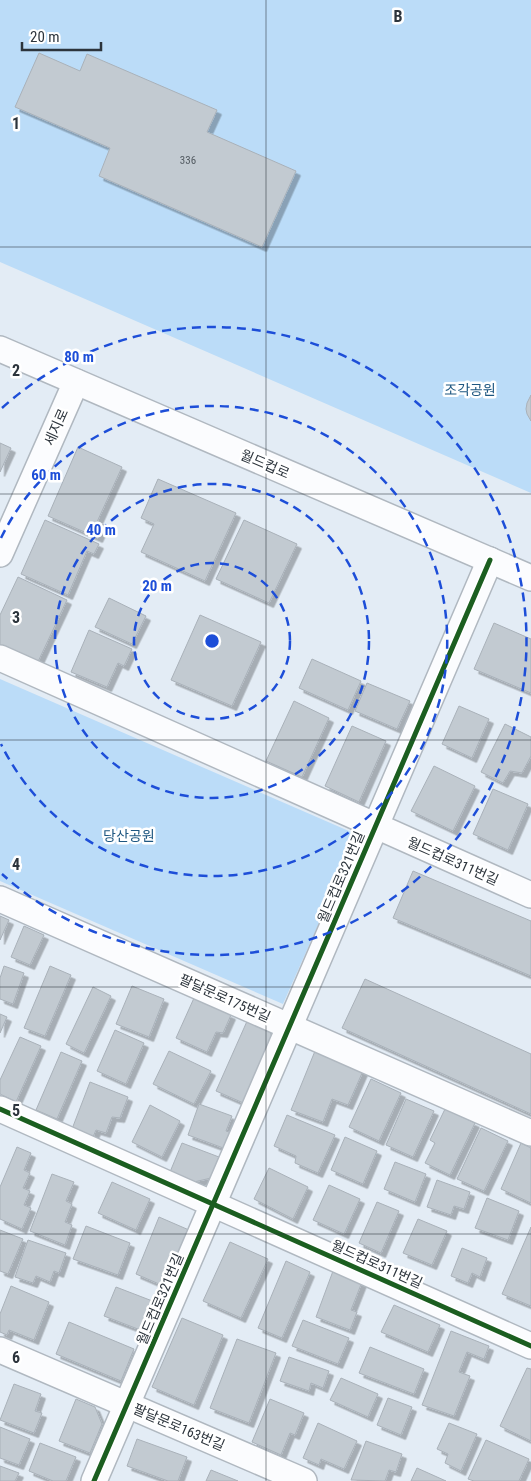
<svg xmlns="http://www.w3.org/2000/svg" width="531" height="1481" viewBox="0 0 531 1481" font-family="'Roboto Condensed','Noto Sans KR',sans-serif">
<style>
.green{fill:#bbdcf8}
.building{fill:#c2cad1;stroke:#a9b1b9;filter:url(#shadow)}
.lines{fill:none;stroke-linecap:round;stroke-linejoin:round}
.minor-casing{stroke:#b0b8c0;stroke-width:28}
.minor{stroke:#fbfcfe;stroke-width:25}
.cycleway-casing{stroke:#fff;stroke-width:8}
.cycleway{stroke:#1b5e20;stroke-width:5}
.grid{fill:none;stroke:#2c343c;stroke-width:1;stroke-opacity:0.55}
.ring{fill:none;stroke:#1d4ed8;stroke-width:2.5;stroke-dasharray:9 6}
.labels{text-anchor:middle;stroke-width:5;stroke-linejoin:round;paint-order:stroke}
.number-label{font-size:11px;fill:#525a61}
.park-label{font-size:14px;fill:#1e5781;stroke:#fff}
.street-label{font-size:14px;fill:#2c343c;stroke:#fff}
.grid-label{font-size:16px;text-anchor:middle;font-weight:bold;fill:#2c343c;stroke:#fff;stroke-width:5;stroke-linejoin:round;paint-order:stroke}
.centre{fill:#1d4ed8;stroke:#fff;stroke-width:2.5}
.ring-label{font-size:15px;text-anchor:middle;font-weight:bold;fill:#1d4ed8;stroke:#fff;stroke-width:5;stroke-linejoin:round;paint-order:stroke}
</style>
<defs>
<filter id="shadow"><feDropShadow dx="4.5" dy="4.5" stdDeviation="0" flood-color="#0004"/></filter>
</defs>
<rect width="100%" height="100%" fill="#e3ecf5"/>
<!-- green -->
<g class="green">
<polygon points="0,0 531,0 531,493 0,262"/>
<polygon points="0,679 358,835 283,1004 0,881"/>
</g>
<!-- building -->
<g class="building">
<polygon points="39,53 80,71 87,54 217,110 207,132 296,171 262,247 99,176 110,148 15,107"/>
<polygon points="531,395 531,421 527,414 526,409 527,403"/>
<polygon points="0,443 11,448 0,472"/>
<polygon points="78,447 122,467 97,522 104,525 98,538 48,516"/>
<polygon points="158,479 236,513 205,581 141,552 154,524 141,518"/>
<polygon points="45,520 99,544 94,554 87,551 68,595 21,574"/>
<polygon points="244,520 297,544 269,603 216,579"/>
<polygon points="18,577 67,600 36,666 0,650 0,615"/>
<polygon points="109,598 146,616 132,644 95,627"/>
<polygon points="200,615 261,642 232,706 171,680"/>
<polygon points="494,623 531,639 531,693 474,669"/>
<polygon points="89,630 132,649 124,666 118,663 107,687 71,672"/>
<polygon points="312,659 361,681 348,710 299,688"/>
<polygon points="367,683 410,701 397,729 355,711"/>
<polygon points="294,701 329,718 302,777 266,761"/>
<polygon points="459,706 489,719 472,758 442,744"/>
<polygon points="505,724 531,737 531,756 522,773 510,771 503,783 481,772"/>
<polygon points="352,726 386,741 359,802 325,786"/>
<polygon points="434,766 475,786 453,831 411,811"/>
<polygon points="493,789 528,804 508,850 473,834"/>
<polygon points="413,871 531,921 531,976 393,918"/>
<polygon points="0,916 9,920 0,940"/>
<polygon points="24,926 44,935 30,965 11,957"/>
<polygon points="4,966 24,973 13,1004 0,999 0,978"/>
<polygon points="50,966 71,975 45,1036 24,1028"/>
<polygon points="365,979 531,1054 531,1114 342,1028"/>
<polygon points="132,986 164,999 149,1037 116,1024"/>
<polygon points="93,987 111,996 84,1053 66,1044"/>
<polygon points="194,998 231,1015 223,1033 216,1032 207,1052 176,1038"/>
<polygon points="0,1014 7,1017 0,1033"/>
<polygon points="248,1019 269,1028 275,1046 248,1105 216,1091"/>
<polygon points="115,1030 144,1043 126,1084 97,1071"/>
<polygon points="20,1037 41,1046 16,1102 0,1094 0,1080"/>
<polygon points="169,1051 211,1071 194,1104 153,1084"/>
<polygon points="315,1051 363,1071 348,1105 332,1099 323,1122 291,1110"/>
<polygon points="61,1052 82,1061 57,1119 36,1110"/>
<polygon points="371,1079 401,1093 379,1141 349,1127"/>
<polygon points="90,1082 128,1097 120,1118 112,1117 106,1133 96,1130 93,1137 72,1129"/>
<polygon points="406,1099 434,1111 413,1157 386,1145"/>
<polygon points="199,1104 232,1116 226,1131 232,1133 226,1149 188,1135"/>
<polygon points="150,1105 180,1121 162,1157 132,1142"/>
<polygon points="445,1109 475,1123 450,1175 425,1163 435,1143 430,1140"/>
<polygon points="287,1115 335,1135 318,1173 295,1163 296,1156 274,1146"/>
<polygon points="481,1128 508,1141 484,1191 457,1179"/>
<polygon points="345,1137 377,1151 363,1184 331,1170"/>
<polygon points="182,1143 219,1157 211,1178 194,1182 170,1172"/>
<polygon points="521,1143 531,1148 531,1203 501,1189"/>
<polygon points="17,1147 31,1153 24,1170 30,1173 23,1188 30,1191 24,1205 31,1208 22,1229 0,1219 0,1187"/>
<polygon points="395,1162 426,1174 415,1202 384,1189"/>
<polygon points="269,1168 308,1187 293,1219 254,1199"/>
<polygon points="52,1174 74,1182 66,1201 72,1204 65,1222 72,1225 65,1245 30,1231"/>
<polygon points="437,1180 470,1192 464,1209 454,1206 451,1215 427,1207"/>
<polygon points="112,1182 150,1199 136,1230 98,1213"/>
<polygon points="329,1185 360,1199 344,1234 313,1220"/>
<polygon points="487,1198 519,1211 508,1240 475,1228"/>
<polygon points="377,1202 399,1211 381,1253 359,1243"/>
<polygon points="159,1217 189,1230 166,1287 136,1274"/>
<polygon points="418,1219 447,1231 432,1265 403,1253"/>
<polygon points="86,1226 130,1243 118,1275 73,1259"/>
<polygon points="531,1227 531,1306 502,1294"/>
<polygon points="0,1230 23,1239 8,1274 0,1271"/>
<polygon points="28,1240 66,1253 59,1273 54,1271 50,1282 36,1276 33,1283 15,1277"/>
<polygon points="230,1242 268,1259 241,1318 203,1301"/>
<polygon points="462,1248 487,1258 480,1277 472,1273 468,1283 451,1276"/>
<polygon points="286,1261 310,1272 282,1338 258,1328"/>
<polygon points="333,1271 362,1282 351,1310 357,1312 350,1330 316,1317"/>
<polygon points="11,1286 49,1302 34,1340 9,1330 7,1335 0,1332 0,1314"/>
<polygon points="116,1287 155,1302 143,1331 104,1316"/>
<polygon points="394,1305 440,1325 428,1352 381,1332"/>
<polygon points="182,1318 223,1335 194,1405 152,1387"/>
<polygon points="303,1320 349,1338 338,1364 292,1346"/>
<polygon points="69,1322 134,1349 121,1381 56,1354"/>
<polygon points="451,1331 489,1346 484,1359 467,1352 459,1372 470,1376 454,1416 422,1405"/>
<polygon points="237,1339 276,1353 249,1423 210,1408"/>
<polygon points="370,1347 424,1369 414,1394 359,1373"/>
<polygon points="289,1357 329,1371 323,1388 311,1383 309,1391 280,1381"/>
<polygon points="527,1368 531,1369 531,1441 500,1426"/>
<polygon points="341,1378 378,1394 368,1417 330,1400"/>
<polygon points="14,1384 41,1394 35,1411 42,1413 34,1433 0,1420"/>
<polygon points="388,1398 412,1407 401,1435 377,1425"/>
<polygon points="76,1399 95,1407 102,1424 90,1453 59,1441"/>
<polygon points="270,1399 304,1413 295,1435 290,1433 281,1455 252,1442"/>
<polygon points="318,1423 357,1441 344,1469 321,1459 319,1465 303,1458"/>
<polygon points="449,1423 477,1434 461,1471 445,1463 448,1454 437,1449"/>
<polygon points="0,1427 30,1439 19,1465 0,1458"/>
<polygon points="137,1439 187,1457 178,1481 168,1481 127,1466"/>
<polygon points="486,1440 529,1459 519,1481 474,1481 468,1479"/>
<polygon points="366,1441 402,1454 396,1472 389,1470 385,1481 351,1480"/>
<polygon points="40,1443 76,1457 66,1481 53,1481 29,1471"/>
<polygon points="0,1466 19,1473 15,1481 0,1481"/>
<polygon points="417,1468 446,1481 411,1481"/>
<polygon points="211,1470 238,1481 206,1481"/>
</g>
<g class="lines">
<defs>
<g id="minor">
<polyline points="0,349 531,578"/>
<polyline points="0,554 76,382"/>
<polyline points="0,658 531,895"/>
<polyline points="0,899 531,1133"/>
<polyline points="0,1109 531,1346"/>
<polyline points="0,1350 304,1481"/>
<polyline points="94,1481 490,560"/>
</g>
</defs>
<!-- minor casing -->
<use href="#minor" class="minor-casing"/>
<!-- minor -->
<use href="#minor" class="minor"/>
<defs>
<g id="cycleway">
<polyline points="0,1109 531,1346"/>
<polyline points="94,1481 490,560"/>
</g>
</defs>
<!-- cycleway casing -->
<use href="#cycleway" class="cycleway-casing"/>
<!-- cycleway -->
<use href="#cycleway" class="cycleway"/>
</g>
<!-- grid -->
<path class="grid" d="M266,0v1481M0,247h531M0,494h531M0,740h531M0,987h531M0,1234h531"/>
<!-- distance rings -->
<g class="ring">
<circle cx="212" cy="641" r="78"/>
<circle cx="212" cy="641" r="157"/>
<path d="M1 538A235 235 0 1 1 1 744"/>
<path d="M2 408A314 314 0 1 1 2 874"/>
</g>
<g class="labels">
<!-- number labels -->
<g class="number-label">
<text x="188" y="164">336</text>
</g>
<!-- park labels -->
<g class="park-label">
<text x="470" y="395">조각공원</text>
<text x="129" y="841">당산공원</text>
</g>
<!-- street labels -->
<g class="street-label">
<text transform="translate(56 427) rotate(-66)" y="5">세지로</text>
<text transform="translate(265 464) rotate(23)" y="5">월드컵로</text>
<text transform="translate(453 861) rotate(24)" y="5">월드컵로311번길</text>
<text transform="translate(341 877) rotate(-67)" y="5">월드컵로321번길</text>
<text transform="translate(225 998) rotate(24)" y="5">팔달문로175번길</text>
<text transform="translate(377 1264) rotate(24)" y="5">월드컵로311번길</text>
<text transform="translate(160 1299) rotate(-67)" y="5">월드컵로321번길</text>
<text transform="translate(179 1427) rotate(23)" y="5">팔달문로163번길</text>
</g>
</g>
<g class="grid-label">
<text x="398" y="22">B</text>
<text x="16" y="129">1</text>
<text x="16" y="376">2</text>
<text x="16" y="623">3</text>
<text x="16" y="870">4</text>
<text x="16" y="1116">5</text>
<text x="16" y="1363">6</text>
</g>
<circle cx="212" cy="641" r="8" class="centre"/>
<g class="ring-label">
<text x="79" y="362">80 m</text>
<text x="46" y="480">60 m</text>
<text x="101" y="535">40 m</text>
<text x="157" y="591">20 m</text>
</g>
<!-- scale -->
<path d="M22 42v8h79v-8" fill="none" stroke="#2c343c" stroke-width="2.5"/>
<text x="30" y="42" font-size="15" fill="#2c343c" stroke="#ffffff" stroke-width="4" paint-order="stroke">20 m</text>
</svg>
